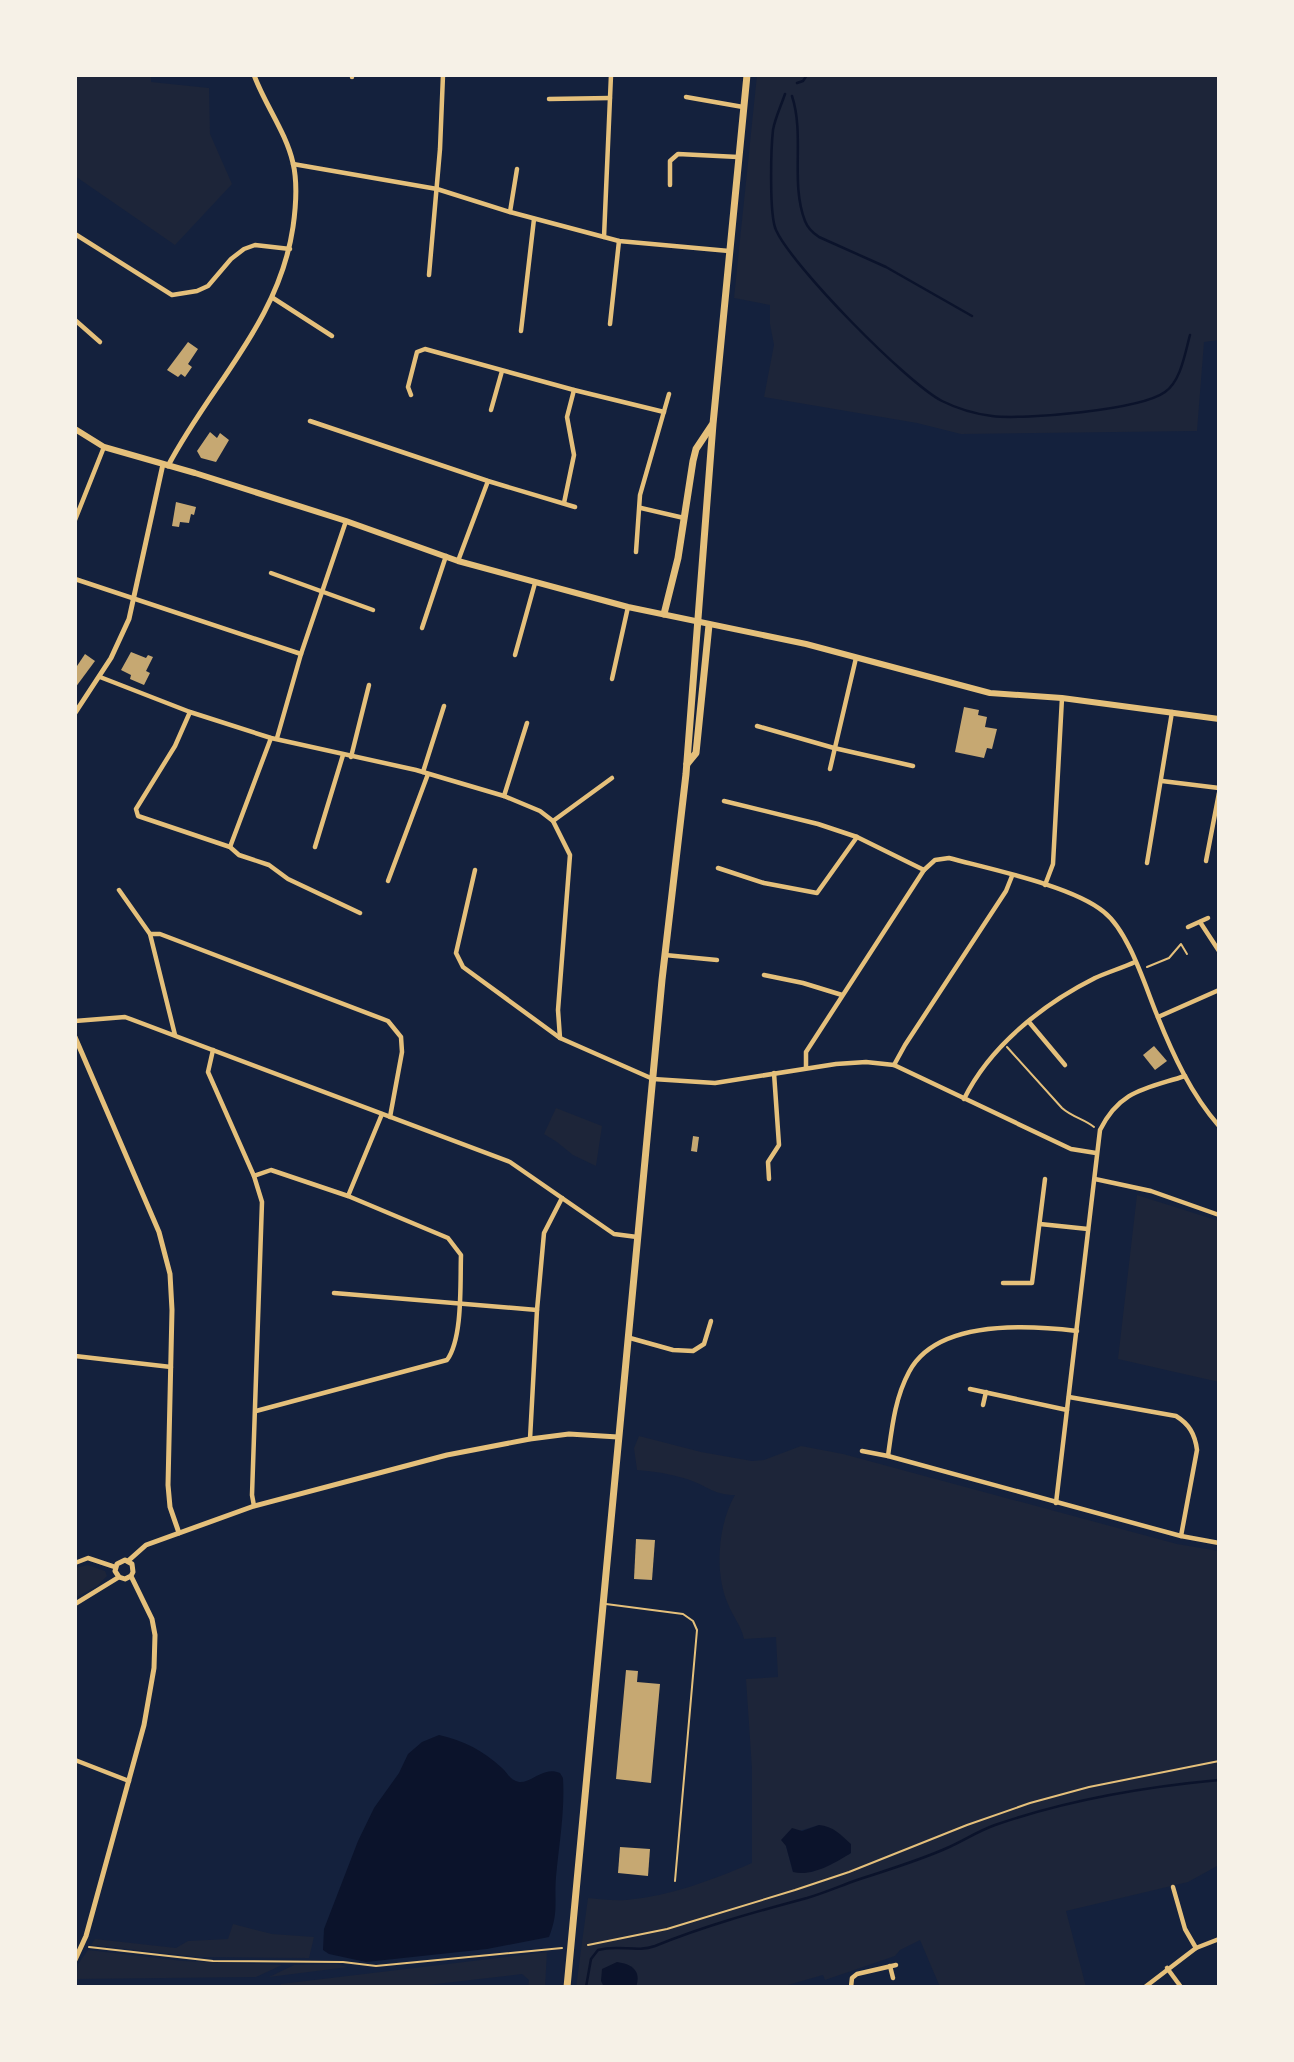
<svg xmlns="http://www.w3.org/2000/svg" width="1294" height="2062" viewBox="0 0 1294 2062" font-family="Signika,sans-serif">
<style>
.green{fill:#1d2539;fill-rule:evenodd}
.water{fill:#0b132b}
.lines{fill:none;stroke-linecap:round;stroke-linejoin:round}
.stream{stroke:#0b132b;stroke-width:2.5}
.building{fill:#c6a872}
.path{stroke:#e5c07b;stroke-width:2}
.service{stroke:#e5c07b;stroke-width:2}
.minor{stroke:#e5c07b;stroke-width:4.5}
.tertiary{stroke:#e5c07b;stroke-width:5}
.primary{stroke:#e5c07b;stroke-width:6}
.trunk{stroke:#e5c07b;stroke-width:7}
</style>
<rect width="100%" height="100%" fill="#14213d"/>
<!-- green -->
<g class="green">
<polygon points="75,75 151,75 151,82 209,88 210,134 232,184 175,245 75,176"/>
<polygon points="757,75 1219,75 1219,340 1204,342 1197,431 961,434 917,423 764,397 774,345 770,324 770,305 734,298"/>
<polygon points="556,1108 602,1126 596,1166 573,1155 557,1142 544,1134"/>
<polygon points="1137,1195 1219,1221 1219,1382 1118,1359"/>
<path d="M639,1436l62,16 51,9 12,-1 37,-14 42,8 334,90 42,7v314l-31,17 -122,29 20,76h-146l-20,-47 -20,10 -5,6 -70,24 -2,-5 -42,12h-205l12,-89c12,1 26,3 38,2 45,-4 86,-20 126,-37v-94l-6,-90 32,-2 -2,-40 -32,2c-3,-14 -11,-22 -16,-35 -14,-31 -10,-80 7,-109 -22,0 -29,-10 -48,-16 -16,-5 -33,-8 -50,-9l-3,-22zM819,1825l32,28 -39,19h-19l-7,-26 13,-15z"/>
<polygon points="88,1565 105,1571 107,1576 97,1586 75,1598 75,1568"/>
<polygon points="233,1924 272,1934 314,1937 309,1958 199,1957 91,1945 95,1939 176,1948 188,1941 228,1939"/>
<polygon points="88,1950 183,1961 282,1965 256,1977 76,1979 78,1964"/>
<polygon points="547,1952 545,1987 528,1987 529,1980 522,1974 410,1987 281,1987 281,1984"/>
<polygon points="336,1964 348,1967 269,1977 294,1965"/>
</g>
<!-- water -->
<g class="water">
<path d="M439,1735c24,5 45,16 63,33 4,3 7,10 12,12 14,9 27,-15 46,-7l3,5c2,34 -4,66 -7,99 -2,25 3,34 -7,60l-62,12 -121,13 -37,-8 -6,-4 1,-21 34,-88 16,-33 25,-35 9,-19 14,-12z"/>
<path d="M819,1825c14,1 22,10 32,19v9c-16,10 -39,24 -58,19l-7,-26 -5,-6 11,-12 10,3z"/>
<path d="M617,1962c14,2 25,8 19,25h-32l-3,-6 1,-12z"/>
</g>
<g class="lines">
<!-- stream -->
<g class="stream">
<polyline points="797,83 803,81 807,75"/>
<path d="M785,94c-4,12 -10,24 -12,36 -2,18 -4,85 3,100 16,36 131,153 166,171 14,7 34,13 50,15 32,4 148,-6 173,-24 16,-11 20,-39 25,-57"/>
<path d="M792,96c13,40 -2,86 13,125 3,8 8,12 14,16l67,30 86,49"/>
<path d="M586,1987l5,-28 7,-9c21,-6 38,3 57,-4 49,-20 100,-34 152,-48 17,-5 33,-12 50,-18 30,-10 61,-19 90,-32 16,-7 31,-17 48,-23 72,-25 148,-38 224,-45"/>
</g>
</g>
<!-- building -->
<g class="building">
<polygon points="188,342 198,349 188,364 192,367 185,377 181,374 178,377 167,370"/>
<polygon points="210,432 217,438 220,433 229,440 216,462 201,458 197,451"/>
<polygon points="176,502 196,507 194,515 191,514 189,523 180,522 179,527 172,526"/>
<polygon points="131,652 146,658 148,655 153,657 146,671 150,673 144,685 130,679 131,675 121,670"/>
<polygon points="85,654 95,661 75,688 75,669"/>
<polygon points="964,707 979,710 978,715 987,717 985,727 997,729 992,749 987,748 984,758 955,752"/>
<polygon points="1154,1046 1167,1061 1155,1070 1143,1055"/>
<polygon points="693,1136 699,1137 697,1152 691,1151"/>
<polygon points="636,1539 655,1540 652,1580 634,1579"/>
<polygon points="626,1670 638,1671 637,1682 660,1684 651,1783 616,1779"/>
<polygon points="620,1847 650,1849 648,1876 618,1873"/>
</g>
<g class="lines">
<!-- path -->
<g class="path">
<polyline points="1147,967 1169,958 1181,944 1187,954"/>
<path d="M1007,1047l55,61c10,9 22,11 32,19"/>
<polyline points="588,1945 667,1929 795,1890 849,1872 967,1825 1030,1803 1089,1787 1219,1761"/>
<polyline points="89,1947 213,1961 343,1962 376,1966 562,1948"/>
</g>
<!-- service -->
<polyline class="service" points="606,1604 683,1614 693,1621 697,1630 675,1881"/>
<!-- minor -->
<g class="minor">
<polyline points="352,75 352,77"/>
<polyline points="686,97 743,107"/>
<polyline points="549,99 610,98"/>
<polyline points="293,164 437,189 510,212 619,241 729,251"/>
<polyline points="670,185 670,161 678,154 738,157"/>
<polyline points="510,212 517,169"/>
<polyline points="75,234 172,295 197,291 208,286 231,259 244,249 255,245 290,249"/>
<polyline points="604,237 611,75"/>
<polyline points="429,275 440,149 443,75"/>
<polyline points="273,298 332,336"/>
<polyline points="75,320 100,342"/>
<polyline points="610,324 619,241"/>
<polyline points="521,331 534,219"/>
<polyline points="411,395 408,387 417,352 425,349 574,390 664,412"/>
<polyline points="491,410 502,371"/>
<polyline points="310,421 488,481 575,507"/>
<polyline points="564,503 574,455 567,417 574,390"/>
<polyline points="641,508 684,518"/>
<polyline points="75,520 104,447"/>
<polyline points="636,552 640,495 669,394"/>
<polyline points="458,561 488,481"/>
<polyline points="271,573 373,610"/>
<polyline points="75,579 301,654"/>
<polyline points="422,628 446,556"/>
<polyline points="515,655 535,583"/>
<polyline points="100,677 190,712 271,738 416,770 504,796 540,811 553,821 570,855 558,1010 560,1038"/>
<polyline points="612,679 628,607"/>
<polyline points="190,712 175,746 136,809 138,816 230,847 239,855 269,865 288,879 360,913"/>
<polyline points="757,726 834,748 913,766"/>
<polyline points="277,738 301,654 346,521"/>
<polyline points="351,757 369,685"/>
<polyline points="830,769 856,658"/>
<polyline points="423,772 444,706"/>
<polyline points="1162,781 1219,788"/>
<polyline points="504,796 527,723"/>
<polyline points="724,801 818,824 857,837 924,870"/>
<polyline points="553,821 612,778"/>
<polyline points="230,847 271,738"/>
<polyline points="315,847 343,755"/>
<polyline points="1206,861 1219,793"/>
<polyline points="1147,863 1172,712"/>
<polyline points="718,868 764,883 817,893 857,837"/>
<polyline points="475,870 456,953 463,967 560,1038 653,1079 715,1083 836,1064 866,1062 894,1065 1071,1149 1096,1153"/>
<polyline points="388,881 428,774"/>
<polyline points="1045,885 1053,864 1062,698"/>
<polyline points="119,890 150,934 175,1035"/>
<polyline points="1200,922 1219,951"/>
<polyline points="1188,927 1208,918"/>
<polyline points="150,934 160,934 388,1021 401,1037 402,1052 390,1117"/>
<polyline points="665,955 717,960"/>
<polyline points="764,975 803,983 842,995"/>
<polyline points="1158,1017 1219,990"/>
<polyline points="75,1021 125,1017 510,1162 614,1234 637,1237"/>
<polyline points="1029,1022 1065,1065"/>
<polyline points="213,1050 208,1072 254,1176 262,1202 252,1495 254,1506"/>
<polyline points="894,1065 905,1045 1006,891 1012,876"/>
<path d="M806,1067v-15l118,-182 11,-10 14,-2c41,11 124,28 155,54 25,20 41,74 53,103 16,40 34,79 62,111"/>
<path d="M964,1099c26,-53 79,-95 131,-121 13,-6 27,-10 40,-16"/>
<path d="M254,1176l17,-6 77,26 100,42 13,17c-1,28 2,83 -14,105l-191,51"/>
<polyline points="769,1179 768,1162 779,1145 774,1073"/>
<polyline points="1095,1179 1151,1191 1219,1215"/>
<polyline points="348,1196 382,1114"/>
<polyline points="1040,1224 1088,1229"/>
<polyline points="1003,1283 1032,1283 1045,1179"/>
<polyline points="334,1293 537,1310"/>
<polyline points="630,1338 673,1350 693,1351 704,1344 711,1321"/>
<polyline points="75,1356 171,1367"/>
<polyline points="970,1389 1067,1410"/>
<path d="M1069,1397l107,19c13,8 19,18 21,34l-16,86"/>
<polyline points="983,1405 986,1392"/>
<polyline points="530,1439 537,1310 544,1233 562,1198"/>
<polyline points="862,1451 888,1456 1181,1536 1219,1543"/>
<path d="M888,1456c4,-29 7,-58 21,-84 28,-53 118,-47 168,-41"/>
<path d="M1056,1503l44,-373c20,-40 45,-41 85,-54"/>
<polyline points="75,1563 88,1558 115,1567"/>
<polyline points="75,1604 119,1577"/>
<polyline points="75,1760 129,1781"/>
<polyline points="1173,1887 1185,1929 1196,1948"/>
<polyline points="890,1966 893,1978"/>
<polyline points="1167,1968 1181,1987"/>
<polyline points="851,1987 852,1978 857,1974 896,1965"/>
<polyline points="1145,1987 1196,1948 1219,1939"/>
</g>
<!-- tertiary -->
<g class="tertiary">
<path d="M168,466c43,-82 111,-144 125,-239 3,-21 5,-43 0,-64 -7,-31 -28,-58 -39,-88"/>
<polyline points="75,713 111,658 129,619 163,464"/>
<polyline points="75,1037 159,1232 170,1274 172,1310 168,1485 170,1507 179,1533"/>
<polyline points="128,1561 146,1545 254,1506 447,1455 530,1439 569,1434 618,1437"/>
<polyline points="75,1960 86,1936 144,1725 154,1668 155,1635 152,1619 131,1576 133,1572 132,1564 125,1560 117,1564 115,1571 119,1577 125,1579 131,1576"/>
</g>
<!-- primary -->
<polyline class="primary" points="75,429 104,447 195,473 346,521 458,561 628,607 806,644 990,693 1062,698 1219,719"/>
<!-- trunk -->
<g class="trunk">
<polyline points="664,614 678,558 693,461 696,449 712,425"/>
<polyline points="687,764 696,753 709,625"/>
<polyline points="567,1987 662,980 686,774 713,424 747,75"/>
</g>
</g>
<!-- border -->
<rect width="1294" height="2062" fill="none" stroke="#f6f1e7" stroke-width="154"/>
</svg>
